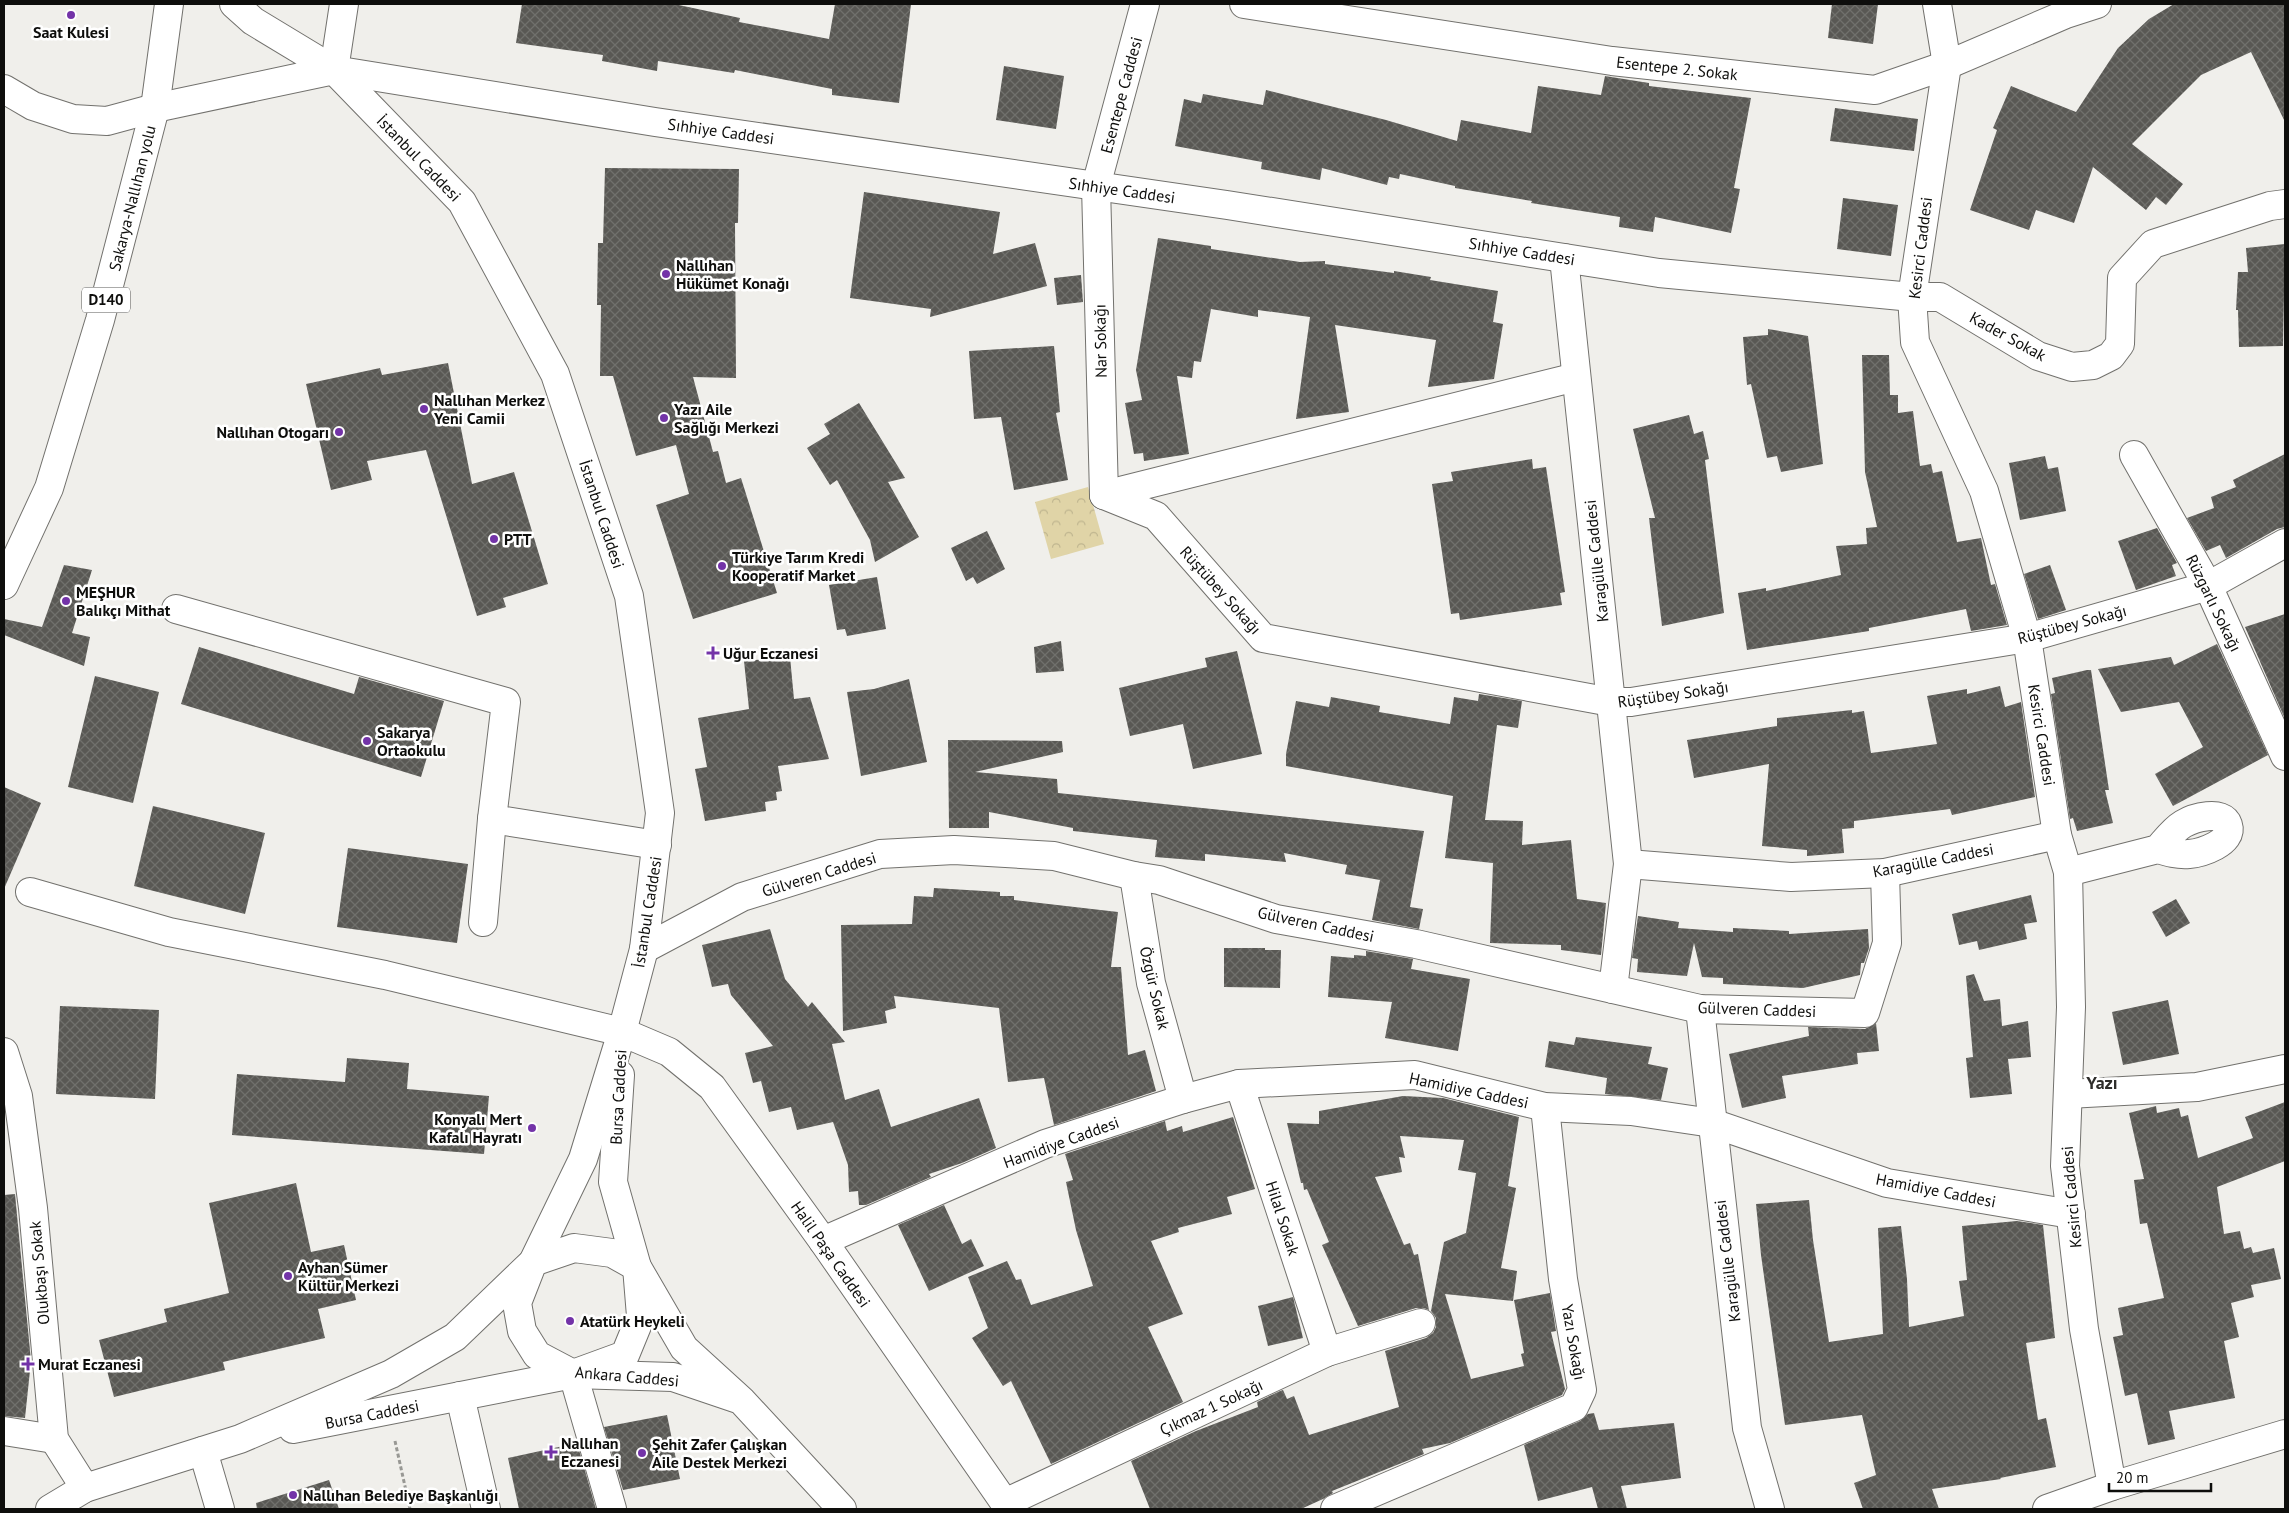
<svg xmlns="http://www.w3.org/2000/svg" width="2289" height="1513" viewBox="0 0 2289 1513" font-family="'PT Sans',sans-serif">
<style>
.park{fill:url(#park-crowns)}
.building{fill:url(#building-cross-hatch)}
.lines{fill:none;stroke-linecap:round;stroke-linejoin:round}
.minor-casing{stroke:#72716d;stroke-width:30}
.major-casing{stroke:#72716d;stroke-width:30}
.path{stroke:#989894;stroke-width:3;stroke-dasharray:4 2.5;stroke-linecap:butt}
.minor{stroke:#fff;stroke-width:28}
.major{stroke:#fff;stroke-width:28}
.poi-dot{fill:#7333a8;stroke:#fff;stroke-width:2}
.labels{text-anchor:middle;stroke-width:5;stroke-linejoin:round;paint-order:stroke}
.shield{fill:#fff;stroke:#565655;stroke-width:1}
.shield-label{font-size:15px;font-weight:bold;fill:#0e0e0c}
.poi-label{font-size:16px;font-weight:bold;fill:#0e0e0c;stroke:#fff;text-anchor:start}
.street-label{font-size:16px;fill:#0e0e0c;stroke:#fff}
.neighbourhood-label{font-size:18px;font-weight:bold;fill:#2e2d2a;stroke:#fff}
</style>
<defs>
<pattern id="park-crowns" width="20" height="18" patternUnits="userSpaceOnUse" patternTransform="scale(1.25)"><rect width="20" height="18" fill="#e0d4a7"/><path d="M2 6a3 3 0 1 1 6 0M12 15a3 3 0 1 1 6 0" fill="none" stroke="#bfb58f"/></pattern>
<pattern id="building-cross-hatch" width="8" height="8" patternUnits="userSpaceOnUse" patternTransform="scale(1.25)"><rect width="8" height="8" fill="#595854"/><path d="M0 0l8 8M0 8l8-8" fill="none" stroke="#70706c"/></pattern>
</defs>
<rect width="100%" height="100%" fill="#f0efeb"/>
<!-- park -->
<polygon class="park" points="1088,487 1104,544 1051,559 1035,502"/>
<!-- building -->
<g class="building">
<polygon points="522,4 674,4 740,18 739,22 829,39 835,4 911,4 899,103 832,95 832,89 735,70 734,73 658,61 657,71 602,61 603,55 516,43"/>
<polygon points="1832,4 1878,4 1873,44 1828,38"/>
<polygon points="2174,4 2285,4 2285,122 2251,52 2201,75 2132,144 2183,184 2166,205 2156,197 2146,210 2093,167 2074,223 2036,210 2029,230 1970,210 1997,130 1993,128 2011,86 2076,112 2118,48 2149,19"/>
<polygon points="1004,66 1064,76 1056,129 996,120"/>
<polygon points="1605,76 1649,83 1649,86 1751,98 1734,188 1740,189 1731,233 1655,217 1653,232 1619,227 1620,217 1531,203 1532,201 1455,188 1455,186 1400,174 1399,179 1389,177 1387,185 1322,168 1320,180 1261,169 1262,162 1175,146 1184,99 1201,103 1203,94 1263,105 1266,90 1386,120 1457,141 1461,120 1531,133 1538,86 1601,95"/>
<polygon points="1835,108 1918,119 1914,151 1830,141"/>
<polygon points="605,168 739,169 738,223 735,223 736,378 693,377 713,452 718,451 726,483 741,478 777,593 693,619 656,505 689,494 676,445 636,456 613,376 600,376 601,305 597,305 598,243 603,243"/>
<polygon points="864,192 1000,212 993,254 1035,243 1047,286 930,317 931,309 850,298"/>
<polygon points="1843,198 1898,205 1891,256 1837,249"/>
<polygon points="1158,238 1211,246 1211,249 1300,262 1325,261 1325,264 1394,273 1394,271 1431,277 1430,280 1498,291 1493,322 1503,324 1494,379 1428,387 1436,340 1335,325 1349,412 1296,419 1310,317 1258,310 1258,317 1211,309 1201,362 1194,361 1192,378 1177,376 1189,454 1144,461 1143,453 1134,454 1125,403 1142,400 1136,370"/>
<polygon points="2285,244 2283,346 2239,347 2238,310 2236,310 2238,272 2248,272 2246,248"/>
<polygon points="1081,275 1083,302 1057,305 1054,278"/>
<polygon points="1768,329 1808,336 1823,464 1781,472 1777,456 1767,458 1751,384 1747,385 1743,337 1768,335"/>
<polygon points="1054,346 1060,412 1056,413 1068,480 1014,490 1001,417 974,419 969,351"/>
<polygon points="1862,355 1889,355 1890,395 1898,395 1898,413 1913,411 1920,466 1931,464 1933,473 1942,471 1957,542 1981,538 1991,585 1995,584 2007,625 1971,631 1966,609 1869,628 1869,631 1747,650 1738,593 1766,588 1766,591 1841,575 1836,546 1867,544 1866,528 1877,527 1865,472"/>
<polygon points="448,363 472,484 514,472 548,584 503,598 506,607 477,616 426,450 367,461 372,480 331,490 306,384 380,368 382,375"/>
<polygon points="859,403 905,478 888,482 919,537 875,562 870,540 837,480 830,485 807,448 830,434 824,424"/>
<polygon points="1689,415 1694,434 1703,431 1709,459 1705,460 1724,613 1662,626 1649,518 1655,518 1633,429"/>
<polygon points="2285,454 2285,527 2277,529 2226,558 2220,545 2206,551 2187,518 2214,508 2211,497 2236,487 2233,480"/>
<polygon points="2045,456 2048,469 2058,467 2066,511 2020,520 2009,463"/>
<polygon points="1532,459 1533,469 1546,467 1565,592 1560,593 1562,605 1460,620 1459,613 1451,614 1432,484 1453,481 1451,472"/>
<polygon points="2157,528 2177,563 2172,565 2176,576 2136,590 2118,541"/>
<polygon points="987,531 1005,569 977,584 973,577 966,581 951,548"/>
<polygon points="64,565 92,570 72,633 90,637 84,666 4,635 4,619 42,627"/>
<polygon points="2050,565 2066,610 2038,619 2024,574"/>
<polygon points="877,577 886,629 847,636 845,629 837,630 829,585"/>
<polygon points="2285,614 2285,719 2245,627"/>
<polygon points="1061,641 1064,671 1036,673 1034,647"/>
<polygon points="2217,644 2268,755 2173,806 2155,774 2203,747 2179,702 2121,712 2098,669 2171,657 2174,665"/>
<polygon points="199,647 354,694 359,677 444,701 421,777 181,704"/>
<polygon points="1237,651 1262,754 1193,769 1183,724 1130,736 1119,688 1207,667 1205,658"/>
<polygon points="790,657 794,699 810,697 829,759 778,766 782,791 776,792 777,800 765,802 766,811 705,821 695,769 707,767 698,718 749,709 744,661"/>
<polygon points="2087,670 2091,670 2109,790 2105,790 2113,823 2077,831 2073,818 2070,819 2051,694 2055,693 2052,678"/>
<polygon points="95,676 159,692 133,803 68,787"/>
<polygon points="909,679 927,762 861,776 847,692 874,689"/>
<polygon points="2000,686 2005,707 2021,702 2035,797 1952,815 1950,809 1854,821 1854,828 1842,829 1844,853 1807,856 1807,850 1762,846 1769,764 1694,778 1687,740 1777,726 1777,718 1852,710 1852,713 1864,711 1871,753 1937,744 1927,696 1967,689 1967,694"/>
<polygon points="1479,694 1522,701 1518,728 1497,725 1485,820 1523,821 1522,845 1571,840 1577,899 1606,903 1601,955 1561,950 1561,945 1490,943 1493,863 1445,858 1453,796 1286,766 1286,754 1296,701 1329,707 1331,697 1380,706 1379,712 1450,724 1454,697 1478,701"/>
<polygon points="948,740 1062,741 1063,752 975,772 1057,779 1058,793 1424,831 1410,907 1423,909 1419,929 1372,920 1380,880 1345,874 1347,865 1284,853 1286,862 1205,854 1205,861 1155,857 1157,840 1073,831 1073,828 989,812 989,828 949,828"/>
<polygon points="4,787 41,803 4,889"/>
<polygon points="153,806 265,833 245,914 134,886"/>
<polygon points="348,848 468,864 457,943 337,927"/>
<polygon points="934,888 1000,892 1000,896 1014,896 1014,900 1118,912 1111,967 1121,967 1128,1055 1145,1050 1156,1091 1054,1125 1044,1078 1008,1082 999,1008 894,996 896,1008 885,1011 887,1023 843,1031 841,925 912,924 914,896 933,897"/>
<polygon points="2031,895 2037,922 2024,924 2027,939 1979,950 1977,941 1959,945 1952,914"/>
<polygon points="2176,899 2190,923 2166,937 2152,912"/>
<polygon points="1638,916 1679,922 1678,928 1733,932 1733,928 1789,931 1789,934 1868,929 1869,948 1864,963 1861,963 1860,975 1803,988 1723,984 1723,978 1702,977 1694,943 1687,976 1637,972 1638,959 1632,958"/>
<polygon points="770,929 785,979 808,1007 812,1002 845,1042 832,1044 845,1100 879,1089 891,1127 979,1098 996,1148 962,1163 929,1174 931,1177 866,1205 859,1205 858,1191 849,1192 848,1165 833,1122 797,1130 791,1107 769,1112 761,1081 753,1083 745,1053 773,1046 731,995 728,984 712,987 702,945"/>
<polygon points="1224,948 1265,948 1265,950 1281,950 1280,988 1224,987"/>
<polygon points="1366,951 1413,959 1411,969 1470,979 1458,1051 1385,1038 1392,1002 1328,997 1331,956 1354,958 1354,955 1366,956"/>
<polygon points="1974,974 1984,1001 2000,999 2002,1026 2028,1021 2031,1057 2008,1059 2012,1094 1970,1098 1966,1058 1973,1057 1966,976"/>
<polygon points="2168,1000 2179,1054 2123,1065 2112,1012"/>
<polygon points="60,1006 159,1010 155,1099 56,1094"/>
<polygon points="1876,1023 1879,1051 1857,1053 1858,1064 1782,1076 1786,1098 1742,1108 1729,1054 1809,1036 1808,1027 1865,1029"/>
<polygon points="1576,1037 1652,1047 1648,1064 1668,1068 1661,1100 1605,1094 1607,1078 1545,1067 1549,1041 1574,1045"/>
<polygon points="347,1058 409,1063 407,1089 489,1096 484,1154 232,1135 237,1074 345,1082"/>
<polygon points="1403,1096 1443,1098 1519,1117 1508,1186 1516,1188 1501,1268 1517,1271 1513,1301 1445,1294 1471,1379 1524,1366 1521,1354 1524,1353 1514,1300 1550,1293 1556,1331 1551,1332 1565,1389 1562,1395 1450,1443 1422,1449 1424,1454 1332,1491 1333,1493 1323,1499 1301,1509 1150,1509 1131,1461 1196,1431 1258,1407 1257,1402 1280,1391 1283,1390 1287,1399 1294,1396 1309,1435 1399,1407 1385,1351 1426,1338 1433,1333 1436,1327 1436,1318 1431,1311 1444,1242 1466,1233 1476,1173 1458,1170 1464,1140 1400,1136 1405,1158 1399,1157 1402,1172 1375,1177 1404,1245 1410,1243 1414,1255 1418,1254 1429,1310 1424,1308 1416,1308 1358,1326 1322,1245 1329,1242 1307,1189 1304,1190 1303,1183 1301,1183 1287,1123 1319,1124 1319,1111"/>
<polygon points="2285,1102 2285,1161 2217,1187 2224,1234 2240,1231 2244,1249 2251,1247 2253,1253 2274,1248 2281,1279 2251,1285 2254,1297 2231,1303 2239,1337 2224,1341 2235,1398 2169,1411 2175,1439 2148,1445 2137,1393 2125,1396 2113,1337 2123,1335 2118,1308 2164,1298 2147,1223 2140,1224 2134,1180 2144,1179 2129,1113 2156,1106 2157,1113 2179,1108 2181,1117 2188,1115 2198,1158 2253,1138 2245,1117"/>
<polygon points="1233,1117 1255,1189 1227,1197 1232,1214 1178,1228 1179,1232 1151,1241 1183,1314 1148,1327 1183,1402 1051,1464 1011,1381 1003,1386 972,1338 988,1328 968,1277 1007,1261 1016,1280 1021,1279 1031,1305 1093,1286 1076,1230 1066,1182 1073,1180 1065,1154 1165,1121 1167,1131 1182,1126 1183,1132"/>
<polygon points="296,1183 311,1252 344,1245 356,1300 318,1309 325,1338 223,1362 225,1370 114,1397 99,1340 167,1322 164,1309 229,1293 209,1203"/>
<polygon points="15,1194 31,1361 25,1418 4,1416 4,1195"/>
<polygon points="1809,1200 1813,1240 1829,1342 1883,1334 1878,1228 1901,1226 1907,1279 1909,1327 1964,1316 1959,1281 1967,1280 1962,1226 2017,1221 2043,1225 2055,1338 2026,1343 2038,1420 2046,1418 2056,1467 2000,1478 2001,1479 1932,1489 1939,1509 1863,1509 1854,1483 1876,1475 1862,1415 1785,1425 1761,1255 1756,1204"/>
<polygon points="944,1205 962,1244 971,1239 984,1266 929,1291 898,1225"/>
<polygon points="1293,1297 1303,1338 1268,1346 1258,1306"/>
<polygon points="1594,1413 1599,1430 1674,1423 1681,1478 1621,1486 1627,1509 1598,1509 1592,1487 1538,1501 1524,1445 1580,1421 1588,1414"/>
<polygon points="667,1415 680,1479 623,1490 604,1427"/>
<polygon points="577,1443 596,1509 519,1509 508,1458"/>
<polygon points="329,1480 339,1509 257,1509 256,1503"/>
</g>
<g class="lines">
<defs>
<g id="minor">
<polyline points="1244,4 1612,61 1875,90 1947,65 2066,14 2097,4"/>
<polyline points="1937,4 1947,65 1912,297 1915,342 1984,491 2027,638 2057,835 2068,872 2071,1007 2065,1166 2084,1329 2112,1486"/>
<polyline points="334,70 655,122 1227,205 1659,273 1912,297 1940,297 2038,356 2072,367 2093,365 2111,356 2120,344 2122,278 2153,244 2270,206 2285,204"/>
<polyline points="334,70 344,4"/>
<polyline points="1564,258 1628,864 1613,989"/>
<polyline points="2134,455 2208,586 2285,756"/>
<polyline points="1104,495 1156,516 1263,638 1611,702 1631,702 2027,638 2208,586 2285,543"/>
<polyline points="1104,495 1096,186 1145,4"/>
<polyline points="1104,495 1576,377"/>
<polyline points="176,609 506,702 492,819 483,922"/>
<polyline points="492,819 657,845"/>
<polyline points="1628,864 1791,877 1885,873 2057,835"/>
<path d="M2068,872l90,-23c10,3 20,6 31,5 12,-1 45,-11 39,-29 -5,-16 -35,-7 -45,-1 -10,6 -17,16 -25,25"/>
<polyline points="1134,876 1151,983 1183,1099"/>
<polyline points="30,892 169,932 385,975 622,1032 669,1052 712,1087 823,1241 1009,1509"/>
<polyline points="644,949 742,897 880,854 954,850 1054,856 1134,876 1159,880 1276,919 1416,944 1700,1009 1865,1013 1887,943 1885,873"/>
<polyline points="1700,1009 1747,1428 1770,1509"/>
<polyline points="4,1052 18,1096 33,1208 54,1439 85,1488"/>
<polyline points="1239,1084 1327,1352"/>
<polyline points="2068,1094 2197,1087 2285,1069"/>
<polyline points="823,1241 1045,1144 1183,1099 1239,1084 1415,1075 1545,1107 1631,1111 1712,1123 1887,1183 2071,1214"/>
<polyline points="573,1374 612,1509"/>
<polyline points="460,1396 486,1509"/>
<polyline points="741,1400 673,1377 573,1374 537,1355 522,1331 517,1303 533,1262 574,1248 612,1253 637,1267 684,1348 741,1400 842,1509"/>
<polyline points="293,1429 573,1374 625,1355 641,1316 637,1267 613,1182 620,1075"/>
<polyline points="4,1431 54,1439"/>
<polyline points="203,1451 220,1509"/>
<polyline points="1005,1503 1327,1352 1421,1323"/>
<polyline points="50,1509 85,1488 240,1439 391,1374 455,1337 533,1262 583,1159 622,1032 644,949 660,813 629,596 555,374 462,202 334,70"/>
<polyline points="1335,1509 1574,1407 1582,1390 1563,1279 1545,1107"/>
<polyline points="2047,1509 2112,1486 2285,1434"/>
</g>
<g id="major">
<polyline points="4,89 33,106 73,119 107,121 155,108 334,70 253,21 234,4"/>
<polyline points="4,585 49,488 100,320 155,108 169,4"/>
</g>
</defs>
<!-- minor casing -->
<use href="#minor" class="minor-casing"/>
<!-- major casing -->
<use href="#major" class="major-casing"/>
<!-- path -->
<polyline class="path" points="395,1441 410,1509"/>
<!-- minor -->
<use href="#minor" class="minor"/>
<!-- major -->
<use href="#major" class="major"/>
</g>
<!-- markers -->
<g class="poi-dot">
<circle cx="71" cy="15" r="5"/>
<circle cx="666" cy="274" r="5"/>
<circle cx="424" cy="409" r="5"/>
<circle cx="664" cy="418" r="5"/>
<circle cx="339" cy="432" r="5"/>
<circle cx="494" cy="539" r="5"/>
<circle cx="722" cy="566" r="5"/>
<circle cx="66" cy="601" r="5"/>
<path d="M710.5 645.5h5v5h5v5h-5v5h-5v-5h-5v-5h5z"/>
<circle cx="367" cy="741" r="5"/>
<circle cx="532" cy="1128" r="5"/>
<circle cx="288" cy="1276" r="5"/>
<circle cx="570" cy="1321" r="5"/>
<path d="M25.5 1356.5h5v5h5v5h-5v5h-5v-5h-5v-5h5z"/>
<path d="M548.5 1444.5h5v5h5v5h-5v5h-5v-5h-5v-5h5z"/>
<circle cx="642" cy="1453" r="5"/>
<circle cx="293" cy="1495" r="5"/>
</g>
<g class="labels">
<!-- shield labels -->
<rect class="shield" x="82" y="287.5" width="48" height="25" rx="4"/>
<g class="shield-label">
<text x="106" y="305">D140</text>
</g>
<!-- poi labels -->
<g class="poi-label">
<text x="71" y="38" text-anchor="middle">Saat Kulesi</text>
<text x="676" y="271">Nallıhan<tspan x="676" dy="18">Hükümet Konağı</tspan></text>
<text x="434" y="406">Nallıhan Merkez<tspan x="434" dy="18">Yeni Camii</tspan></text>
<text x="674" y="415">Yazı Aile<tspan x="674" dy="18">Sağlığı Merkezi</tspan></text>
<text x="329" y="438" text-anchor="end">Nallıhan Otogarı</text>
<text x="504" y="545">PTT</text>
<text x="732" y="563">Türkiye Tarım Kredi<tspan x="732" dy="18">Kooperatif Market</tspan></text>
<text x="76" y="598">MEŞHUR<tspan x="76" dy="18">Balıkçı Mithat</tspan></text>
<text x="723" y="659">Uğur Eczanesi</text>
<text x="377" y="738">Sakarya<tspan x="377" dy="18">Ortaokulu</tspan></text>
<text x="522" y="1125" text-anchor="end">Konyalı Mert<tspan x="522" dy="18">Kafalı Hayratı</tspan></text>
<text x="298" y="1273">Ayhan Sümer<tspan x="298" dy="18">Kültür Merkezi</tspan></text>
<text x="580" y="1327">Atatürk Heykeli</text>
<text x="38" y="1370">Murat Eczanesi</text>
<text x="561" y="1449">Nallıhan<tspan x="561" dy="18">Eczanesi</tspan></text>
<text x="652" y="1450">Şehit Zafer Çalışkan<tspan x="652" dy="18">Aile Destek Merkezi</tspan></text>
<text x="303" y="1501">Nallıhan Belediye Başkanlığı</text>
</g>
<!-- street labels -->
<g class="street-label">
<text transform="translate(1677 68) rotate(6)" y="6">Esentepe 2. Sokak</text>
<text transform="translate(1121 95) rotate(-75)" y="6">Esentepe Caddesi</text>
<text transform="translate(721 131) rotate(8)" y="6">Sıhhiye Caddesi</text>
<text transform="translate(419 158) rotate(46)" y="6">İstanbul Caddesi</text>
<text transform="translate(1122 190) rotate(8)" y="6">Sıhhiye Caddesi</text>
<text transform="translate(132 198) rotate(-76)" y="6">Sakarya-Nallıhan yolu</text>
<text transform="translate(1920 248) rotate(-83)" y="6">Kesirci Caddesi</text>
<text transform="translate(1522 251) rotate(9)" y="6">Sıhhiye Caddesi</text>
<text transform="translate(2008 336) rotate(29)" y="6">Kader Sokak</text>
<text transform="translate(1100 341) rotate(-91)" y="6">Nar Sokağı</text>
<text transform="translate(602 514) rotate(72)" y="6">İstanbul Caddesi</text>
<text transform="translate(1596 561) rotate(-96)" y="6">Karagülle Caddesi</text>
<text transform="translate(1221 590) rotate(48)" y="6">Rüştübey Sokağı</text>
<text transform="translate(2214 603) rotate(64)" y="6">Rüzgarlı Sokağı</text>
<text transform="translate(2072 624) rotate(-15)" y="6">Rüştübey Sokağı</text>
<text transform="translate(1673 694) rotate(-8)" y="6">Rüştübey Sokağı</text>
<text transform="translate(2042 735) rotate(81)" y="6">Kesirci Caddesi</text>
<text transform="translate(1933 860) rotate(-11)" y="6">Karagülle Caddesi</text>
<text transform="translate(819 874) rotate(-17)" y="6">Gülveren Caddesi</text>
<text transform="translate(647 912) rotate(-81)" y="6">İstanbul Caddesi</text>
<text transform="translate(1316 924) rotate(12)" y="6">Gülveren Caddesi</text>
<text transform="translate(1155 988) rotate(77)" y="6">Özgür Sokak</text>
<text transform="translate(1757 1009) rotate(2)" y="6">Gülveren Caddesi</text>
<text transform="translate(1469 1090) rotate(12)" y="6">Hamidiye Caddesi</text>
<text transform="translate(618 1097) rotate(-87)" y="6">Bursa Caddesi</text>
<text transform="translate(1061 1142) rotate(-20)" y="6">Hamidiye Caddesi</text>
<text transform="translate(1936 1190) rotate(11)" y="6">Hamidiye Caddesi</text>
<text transform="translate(2071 1197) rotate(-95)" y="6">Kesirci Caddesi</text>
<text transform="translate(1283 1218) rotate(72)" y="6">Hilal Sokak</text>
<text transform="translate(831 1254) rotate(55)" y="6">Halil Paşa Caddesi</text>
<text transform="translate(1727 1261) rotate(-97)" y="6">Karagülle Caddesi</text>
<text transform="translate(39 1273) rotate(-95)" y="6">Olukbaşı Sokak</text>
<text transform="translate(1574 1342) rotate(80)" y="6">Yazı Sokağı</text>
<text transform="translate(627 1376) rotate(5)" y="6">Ankara Caddesi</text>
<text transform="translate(1211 1407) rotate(-25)" y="6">Çıkmaz 1 Sokağı</text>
<text transform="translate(372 1414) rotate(-11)" y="6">Bursa Caddesi</text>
</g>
<!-- neighbourhood labels -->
<g class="neighbourhood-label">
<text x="2102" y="1089">Yazı</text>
</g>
</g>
<!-- border -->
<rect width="2289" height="1513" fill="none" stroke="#0e0e0c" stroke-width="10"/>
<!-- scale -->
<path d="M2109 1483v8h102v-8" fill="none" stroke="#0e0e0c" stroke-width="2.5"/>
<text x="2116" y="1483" font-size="15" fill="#0e0e0c" stroke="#ffffff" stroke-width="4" paint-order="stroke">20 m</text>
</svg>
